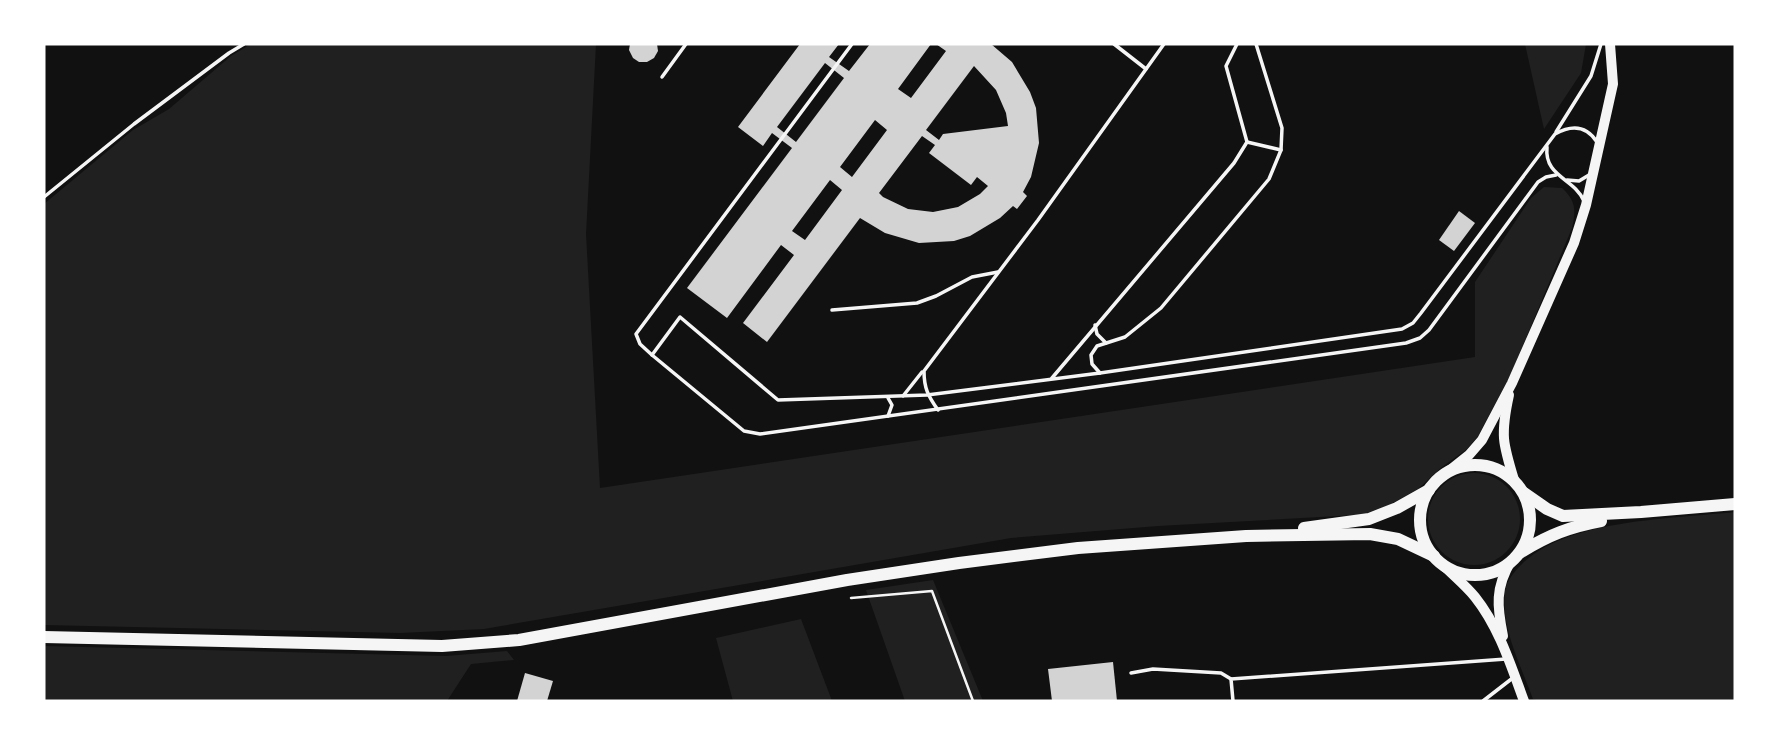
<svg xmlns="http://www.w3.org/2000/svg" width="1779" height="745" viewBox="0 0 1779 745" font-family="Lora,serif">
<style>
.green{fill:#202020}
.building{fill:#d3d3d3;fill-rule:evenodd}
.lines{fill:none;stroke-linecap:round;stroke-linejoin:round}
.path{stroke:#f5f5f5;stroke-width:2.5}
.service{stroke:#f5f5f5;stroke-width:3.5}
.tertiary{stroke:#f5f5f5;stroke-width:10}
.secondary{stroke:#f5f5f5;stroke-width:10}
.primary{stroke:#f5f5f5;stroke-width:12}
</style>
<rect width="100%" height="100%" fill="#111"/>
<!-- green -->
<g class="green">
<path d="M251,44h345l-10,190 14,254 875,-131v-75l56,-84 13,-11 18,1c14,13 14,22 10,40l-61,146 -33,62 -11,13 -25,18 -24,22 -29,16 -22,8 -11,2 -198,11 -147,12 -527,91 -84,4 -356,-8v-421l89,-74 36,-21 62,-53z"/>
<polygon points="1525,44 1586,44 1581,73 1544,129"/>
<circle cx="1474" cy="519" r="46"/>
<path d="M1735,512v189h-194l-8,-2c-12,-33 -33,-73 -28,-108 2,-11 9,-19 17,-27 46,-45 150,-45 213,-52z"/>
<polygon points="933,580 983,701 905,701 866,590"/>
<polygon points="801,619 832,701 733,701 716,638"/>
<polygon points="44,646 446,656 507,651 514,660 471,664 447,701 44,701"/>
</g>
<!-- building -->
<g class="building">
<polygon points="630,44 657,44 658,51 654,58 647,62 639,62 633,58 629,50"/>
<path d="M800,44h39l-10,13 20,14 21,-27h61l-33,45 13,9 35,-47 -10,-7h55l21,18 18,30 6,16 3,35 -8,34 -8,15 4,4 -10,13 -4,-3 -13,12 -30,18 -16,5 -35,2 -34,-10 -25,-15 -93,124 -24,-19 51,-68 -13,-10 -54,73 -40,-30 105,-140 -20,-15 -9,13 -25,-19zM825,63l19,15 -48,64 -19,-15zM974,66l22,24 10,23 2,13 -65,8 -4,6 -13,-10zM875,120l12,10 -35,47 -12,-10zM922,136l13,9 -6,8 42,32 6,-8 11,9 -8,8 -22,13 -25,5 -25,-3 -25,-12 -4,-4zM830,180l12,10 -37,50 -13,-9z"/>
<polygon points="1459,211 1475,223 1454,251 1439,240"/>
<polygon points="1113,662 1117,701 1052,701 1048,669"/>
<polygon points="525,673 553,681 547,701 517,701"/>
</g>
<g class="lines">
<!-- path -->
<polyline class="path" points="851,598 932,591 973,701"/>
<!-- service -->
<g class="service">
<polyline points="852,44 636,334 640,344 652,355 744,431 760,434 1406,343 1420,338 1429,330 1538,182 1546,177 1556,175"/>
<polyline points="1114,44 1146,69"/>
<polyline points="662,77 686,44"/>
<polyline points="1556,132 1591,76 1601,44"/>
<polyline points="1247,142 1281,150"/>
<path d="M1547,147c-3,30 27,31 37,54"/>
<polyline points="1567,180 1579,181 1589,175"/>
<polyline points="44,197 134,124 229,53 244,44"/>
<polyline points="832,310 917,303 936,296 972,277 998,272"/>
<polyline points="1095,325 1097,334 1106,343"/>
<path d="M652,355l28,-38 98,83 149,-5 173,-22 302,-44 11,-6 8,-10 134,-179c16,-9 31,-9 42,8"/>
<polyline points="1100,373 1092,364 1091,355 1097,346 1125,337 1161,308 1269,179 1281,150 1282,128 1256,44"/>
<polyline points="1052,378 1234,163 1247,142 1226,66 1237,44"/>
<polyline points="903,396 922,372"/>
<polyline points="888,398 892,405 888,416"/>
<path d="M938,410c-10,-14 -14,-22 -14,-39l114,-151 126,-176"/>
<polyline points="1131,673 1153,669 1221,673 1231,679"/>
<polyline points="1233,701 1231,679 1506,659"/>
<polyline points="1483,701 1514,677"/>
</g>
<!-- tertiary -->
<g class="tertiary">
<path d="M1509,395c-9,41 -6,49 6,88"/>
<polyline points="1449,471 1469,455 1482,440 1512,383 1574,243 1586,205 1613,84 1610,44"/>
</g>
<!-- secondary -->
<g class="secondary">
<path d="M1444,566c10,10 22,20 31,31 24,30 36,69 49,104"/>
<path d="M1503,636c-6,-30 -8,-48 8,-75"/>
</g>
<!-- primary -->
<g class="primary">
<circle cx="1475" cy="520" r="55"/>
<polyline points="1524,493 1547,509 1563,516 1641,512 1735,504"/>
<polyline points="1304,528 1369,519 1397,508 1429,490"/>
<path d="M1521,552c28,-17 48,-25 80,-31"/>
<polyline points="44,637 442,646 519,640 847,580 959,563 1078,548 1246,536 1370,534 1398,539 1434,556"/>
</g>
</g>
<!-- border -->
<rect width="1779" height="745" fill="none" stroke="#ffffff" stroke-width="91"/>
</svg>
